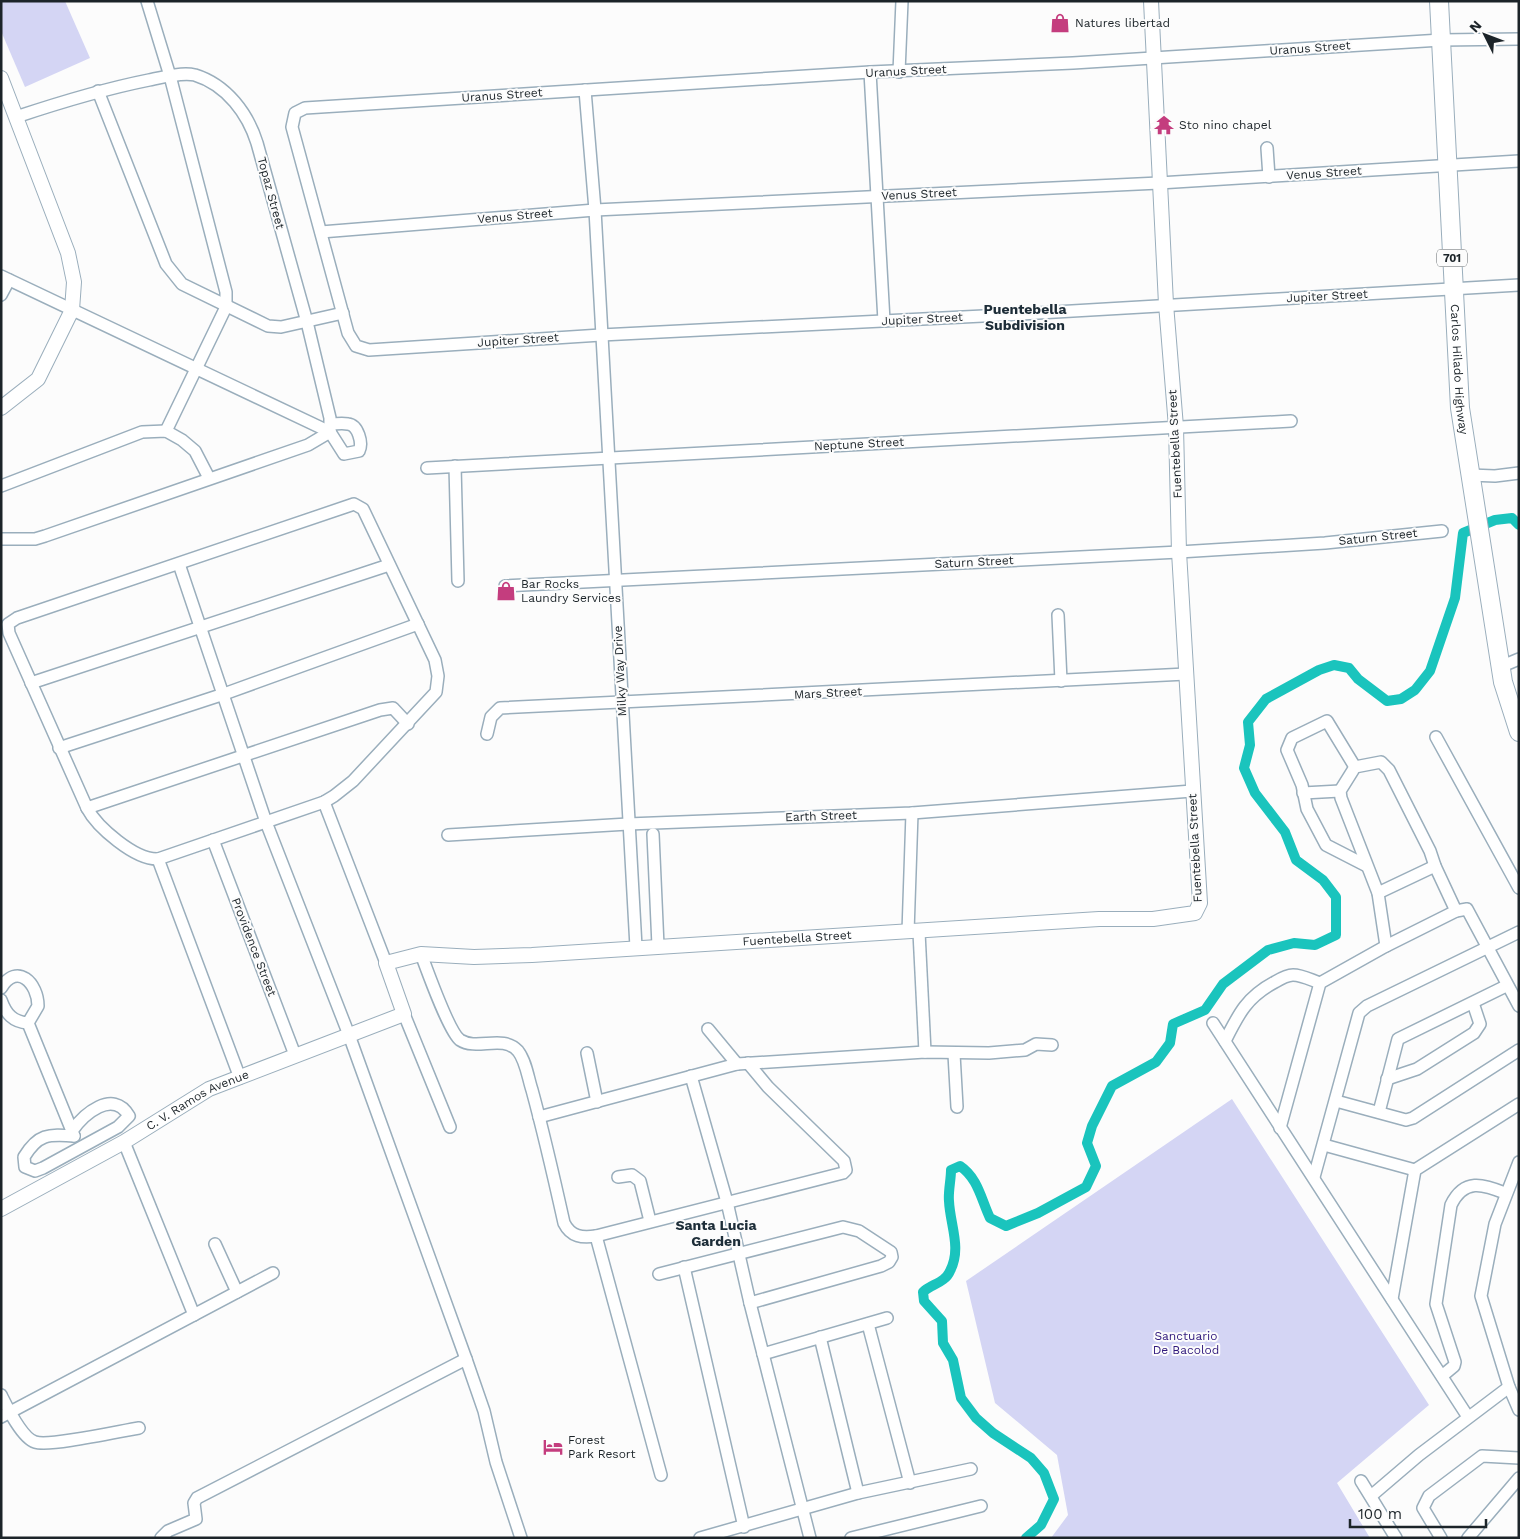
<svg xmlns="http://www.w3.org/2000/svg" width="1520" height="1539" viewBox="0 0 1520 1539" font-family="'Work Sans',sans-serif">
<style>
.green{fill:#d4d5f4}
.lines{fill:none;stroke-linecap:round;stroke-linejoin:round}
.canal{stroke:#1ac4bd;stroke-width:10}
.minor-casing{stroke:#9aaebc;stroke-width:14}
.tertiary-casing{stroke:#9aaebc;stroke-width:16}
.primary-casing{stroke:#9aaebc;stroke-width:20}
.minor{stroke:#fff;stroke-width:11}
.tertiary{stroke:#fff;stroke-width:14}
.primary{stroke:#fff;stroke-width:18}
.labels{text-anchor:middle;stroke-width:4;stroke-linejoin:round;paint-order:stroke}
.shield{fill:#fcfcfc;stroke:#5f6568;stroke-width:1}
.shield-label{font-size:11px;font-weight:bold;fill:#1c2429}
.poi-label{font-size:12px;fill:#1c2429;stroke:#fcfcfc;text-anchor:start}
.street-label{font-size:12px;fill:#1c2429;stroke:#fcfcfc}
.park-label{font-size:12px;fill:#30197c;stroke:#fcfcfc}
.neighbourhood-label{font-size:14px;font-weight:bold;fill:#1d2d38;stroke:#fcfcfc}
</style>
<rect width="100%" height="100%" fill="#fcfcfc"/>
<!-- green -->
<g class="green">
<polygon points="1,1 65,1 90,58 25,87 1,31"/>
<polygon points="1232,1099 1429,1405 1337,1483 1370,1538 1051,1538 1068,1515 1057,1455 995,1403 966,1281"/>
</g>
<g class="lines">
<!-- canal -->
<path class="canal" d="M1026,1538l15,-13 13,-26 -10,-26 -13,-15 -38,-25 -17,-15 -15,-20 -8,-38 -10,-17 -1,-22 -18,-20 -1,-9c8,-8 22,-9 27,-21 12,-23 0,-46 -1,-70 -1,-9 2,-21 2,-31l9,-4c18,12 21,33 30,52l16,8 32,-13 48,-26 10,-21 -9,-23 5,-17 20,-40 44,-24 14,-19 3,-19 32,-14 18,-26 45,-34 26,-7 21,2 21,-10v-38l-13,-17 -27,-20 -11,-28 -30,-39 -11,-25 6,-23 -2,-23 18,-23 53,-29 15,-5 15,3 9,11 29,22 14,-2 14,-9 15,-19 25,-73 8,-65 32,-13 17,-2 7,7"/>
<defs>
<g id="minor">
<polyline points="147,1 170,76 226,292 226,307 166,431"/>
<polyline points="1519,39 1441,40 1073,63 870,72 305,108 295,113 292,127 348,333 356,346 369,350 601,335 1021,314 1519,285"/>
<polyline points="870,72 884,321"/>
<polyline points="899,72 902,1"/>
<polyline points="585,90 595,210 636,947"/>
<polyline points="98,91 166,264 182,284 268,326 281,327 343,313"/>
<path d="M16,117c45,-15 88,-28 133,-37 14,-3 33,-8 46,-5 32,10 53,39 62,68l50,179 23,96v14"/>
<polyline points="1267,148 1269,177"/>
<polyline points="321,232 595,210 1159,183 1519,161"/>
<path d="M1,276l329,156 14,22 15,-3c4,-8 -1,-26 -11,-27 -6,-1 -12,0 -17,0"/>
<polyline points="1,295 9,280"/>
<polyline points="455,466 458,581"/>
<polyline points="427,468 1291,421"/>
<polyline points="1470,475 1495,476 1519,473"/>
<polyline points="1,486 142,432 166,431 182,440 195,451 209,478"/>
<path d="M354,504l9,5 72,151 3,16 -2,16 -83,89 -19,15 -10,6 -166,57c-23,1 -61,-32 -71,-51l-78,-175 -1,-9 9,-6z"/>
<polyline points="1,539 35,539 45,536 308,445 330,432"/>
<polyline points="179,564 266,822 349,1035 466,1359 484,1411 496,1462 521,1538"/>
<polyline points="505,586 1179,552 1325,543 1442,531"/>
<polyline points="1058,615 1061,681"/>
<polyline points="1500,667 1519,659"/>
<polyline points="31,683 389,565"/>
<polyline points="487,734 491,717 500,708 1186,674"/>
<polyline points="1436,737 1519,888"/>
<polyline points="59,748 224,694 418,624"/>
<polyline points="1355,767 1327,721 1292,738 1287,750 1302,785 1307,809 1326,845 1365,865"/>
<polyline points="1303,793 1340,791"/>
<polyline points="324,802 386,963"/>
<polyline points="87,808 380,710 393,708 408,724"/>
<polyline points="653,834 658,946"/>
<polyline points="448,835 628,824 912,813 1192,791"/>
<polyline points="213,840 295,1055"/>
<polyline points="158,859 240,1078"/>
<polyline points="1378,893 1435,866"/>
<polyline points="908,932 912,813"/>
<polyline points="919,932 925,1052"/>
<polyline points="1386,946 1378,893 1341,798 1340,791 1355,767 1381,762 1389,770 1430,851 1435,866 1456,911"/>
<path d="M421,954c6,16 28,78 39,86 17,11 43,-6 58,11 8,10 10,27 14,39 12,44 22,88 32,133 7,14 18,15 32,13l247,-63 3,-3 -2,-9 -76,-74 -20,-24"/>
<path d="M1,988c16,-26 37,-5 37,18l-10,17 46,113"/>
<path d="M1,1000c5,14 12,22 27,23"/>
<polyline points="404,1014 450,1127"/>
<polyline points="1213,1023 1468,1417"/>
<polyline points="708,1029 737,1064"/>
<path d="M1225,1041c14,-28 22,-44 50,-59 5,-3 12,-7 18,-7 9,0 18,5 27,8"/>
<polyline points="587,1053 597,1102"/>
<polyline points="954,1054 957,1107"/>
<polyline points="691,1076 727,1202 750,1303 810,1538"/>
<polyline points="1387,1079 1417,1069 1474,1033 1480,1024 1473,1003"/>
<polyline points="1336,1101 1406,1120 1413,1118 1519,1050"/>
<polyline points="1379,1112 1398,1039 1506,986"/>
<polyline points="539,1117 737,1064 925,1052 989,1053 1025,1050 1036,1044 1052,1045"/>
<polyline points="1280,1128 1320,983 1386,946 1456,911 1467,909 1519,1006"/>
<path d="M72,1131c11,-16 41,-43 57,-15l-11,11 -75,41 -8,3 -10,-4 -1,-10c14,-23 24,-23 50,-21"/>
<polyline points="124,1142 194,1315"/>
<polyline points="1324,1145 1415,1170"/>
<polyline points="1519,1162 1495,1224 1481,1296 1509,1387 1519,1410"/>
<polyline points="618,1177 632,1175 640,1181 650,1221"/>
<polyline points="1314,1177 1359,1013 1367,1006 1519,932"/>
<polyline points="596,1236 661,1475"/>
<polyline points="215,1244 237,1292"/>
<polyline points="684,1267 744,1527"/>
<polyline points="659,1274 843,1227 859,1231 891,1252 892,1257 889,1262 881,1266 750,1303"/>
<polyline points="1392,1299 1415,1170 1519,1104"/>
<polyline points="868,1324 910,1483"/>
<polyline points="820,1337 858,1493"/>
<polyline points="763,1354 887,1318"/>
<path d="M1442,1376l12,-10 1,-4 -19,-58 15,-99c13,-27 32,-21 54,-12"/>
<path d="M1,1395c6,12 21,43 34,47 15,5 85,-11 104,-14"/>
<polyline points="1,1417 273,1273"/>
<polyline points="1361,1481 1396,1538"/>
<polyline points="1371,1496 1419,1455 1509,1387"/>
<polyline points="161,1538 168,1531 196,1519 194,1503 197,1498 466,1359"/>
<polyline points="700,1538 858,1493 971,1469"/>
<polyline points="851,1538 981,1506"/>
<polyline points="1441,1538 1423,1508 1429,1496 1482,1456 1519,1458"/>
<polyline points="1468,1538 1519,1478"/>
</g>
<g id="tertiary">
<polyline points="1,78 68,253 74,282 72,310 38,379 1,408"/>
<path id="s1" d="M1,1209l123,-67 85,-53 195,-75 -18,-51 35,-9 53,3 58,-2 567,-36h54l42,-6 5,-10 -21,-351 -3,-125 -10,-123 -15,-303"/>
</g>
<g id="primary">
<path id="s2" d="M1439,1l21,407 43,274 16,50"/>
</g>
</defs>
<!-- minor casing -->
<use href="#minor" class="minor-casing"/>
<!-- tertiary casing -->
<use href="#tertiary" class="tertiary-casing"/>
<!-- primary casing -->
<use href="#primary" class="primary-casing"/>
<!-- minor -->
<use href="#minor" class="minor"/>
<!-- tertiary -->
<use href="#tertiary" class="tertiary"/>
<!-- primary -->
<use href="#primary" class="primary"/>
</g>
<!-- icons -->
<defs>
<symbol id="shop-bare" viewBox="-9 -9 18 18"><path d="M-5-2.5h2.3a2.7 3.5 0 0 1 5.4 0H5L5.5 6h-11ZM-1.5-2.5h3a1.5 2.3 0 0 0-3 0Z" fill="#c43d7e" stroke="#fcfcfc" stroke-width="2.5" paint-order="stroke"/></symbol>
<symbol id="temple-bare" viewBox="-9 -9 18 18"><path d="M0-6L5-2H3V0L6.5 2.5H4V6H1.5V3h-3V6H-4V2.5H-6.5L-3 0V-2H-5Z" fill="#c43d7e" stroke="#fcfcfc" stroke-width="2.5" paint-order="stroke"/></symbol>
<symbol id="hotel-bare" viewBox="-9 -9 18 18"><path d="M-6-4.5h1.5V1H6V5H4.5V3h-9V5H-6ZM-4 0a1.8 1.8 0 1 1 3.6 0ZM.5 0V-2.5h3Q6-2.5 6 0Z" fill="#c43d7e" stroke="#fcfcfc" stroke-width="2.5" paint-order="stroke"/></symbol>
</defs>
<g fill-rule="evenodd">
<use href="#shop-bare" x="1046" y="9" width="28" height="28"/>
<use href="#temple-bare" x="1150" y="111" width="28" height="28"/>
<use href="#shop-bare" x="492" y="577" width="28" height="28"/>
<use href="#hotel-bare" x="539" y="1433" width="28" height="28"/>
</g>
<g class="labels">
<!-- shield labels -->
<rect class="shield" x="1437" y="249.5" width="30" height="17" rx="4"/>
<g class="shield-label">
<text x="1452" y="262">701</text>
</g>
<!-- poi labels -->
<g class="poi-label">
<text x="1075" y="27">Natures libertad</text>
<text x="1179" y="129">Sto nino chapel</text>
<text x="521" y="588">Bar Rocks<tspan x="521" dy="14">Laundry Services</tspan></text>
<text x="568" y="1444">Forest<tspan x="568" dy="14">Park Resort</tspan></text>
</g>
<!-- street labels -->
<g class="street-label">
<text transform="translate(1310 48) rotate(-4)" y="4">Uranus Street</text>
<text transform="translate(906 71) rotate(-3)" y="4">Uranus Street</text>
<text transform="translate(502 95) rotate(-4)" y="4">Uranus Street</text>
<text transform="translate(1324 173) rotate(-4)" y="4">Venus Street</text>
<text transform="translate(271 193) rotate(75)" y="4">Topaz Street</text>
<text transform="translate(919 194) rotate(-3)" y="4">Venus Street</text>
<text transform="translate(515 216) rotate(-5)" y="4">Venus Street</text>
<text transform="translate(1327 296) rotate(-3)" y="4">Jupiter Street</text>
<text transform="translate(922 319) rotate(-3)" y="4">Jupiter Street</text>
<text transform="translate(518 340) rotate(-4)" y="4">Jupiter Street</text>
<text dy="4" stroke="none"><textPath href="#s2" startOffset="369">Carlos Hilado Highway</textPath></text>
<text transform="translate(859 444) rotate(-3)" y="4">Neptune Street</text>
<text transform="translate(1175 444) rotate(-93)" y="4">Fuentebella Street</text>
<text transform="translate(1378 537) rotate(-6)" y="4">Saturn Street</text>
<text transform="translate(974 562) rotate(-3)" y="4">Saturn Street</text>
<text transform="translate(620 671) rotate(-93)" y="4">Milky Way Drive</text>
<text transform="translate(828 693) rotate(-3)" y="4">Mars Street</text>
<text transform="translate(821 816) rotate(-2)" y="4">Earth Street</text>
<text transform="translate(1195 848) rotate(-93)" y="4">Fuentebella Street</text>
<text dy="4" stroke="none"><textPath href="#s1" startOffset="916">Fuentebella Street</textPath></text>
<text transform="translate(254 947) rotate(69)" y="4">Providence Street</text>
<text dy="4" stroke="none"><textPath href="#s1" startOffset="225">C. V. Ramos Avenue</textPath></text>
</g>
<!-- park labels -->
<g class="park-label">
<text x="1186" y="1340">Sanctuario<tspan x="1186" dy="14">De Bacolod</tspan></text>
</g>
<!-- neighbourhood labels -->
<g class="neighbourhood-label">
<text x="1025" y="314">Puentebella<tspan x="1025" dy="16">Subdivision</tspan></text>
<text x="716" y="1230">Santa Lucia<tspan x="716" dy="16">Garden</tspan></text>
</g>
</g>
<!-- border -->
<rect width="1520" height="1539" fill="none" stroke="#1c2429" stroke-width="5"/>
<!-- north arrow -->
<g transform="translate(1485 35) rotate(312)" stroke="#fcfcfc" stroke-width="4" paint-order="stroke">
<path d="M0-4L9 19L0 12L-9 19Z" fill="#1c2429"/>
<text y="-8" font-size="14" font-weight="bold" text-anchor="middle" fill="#1c2429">N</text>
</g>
<!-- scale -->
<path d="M1350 1519v8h136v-8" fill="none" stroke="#1c2429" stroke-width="2.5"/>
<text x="1358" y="1519" font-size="15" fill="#1c2429" stroke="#fcfcfc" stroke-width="4" paint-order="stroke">100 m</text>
</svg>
